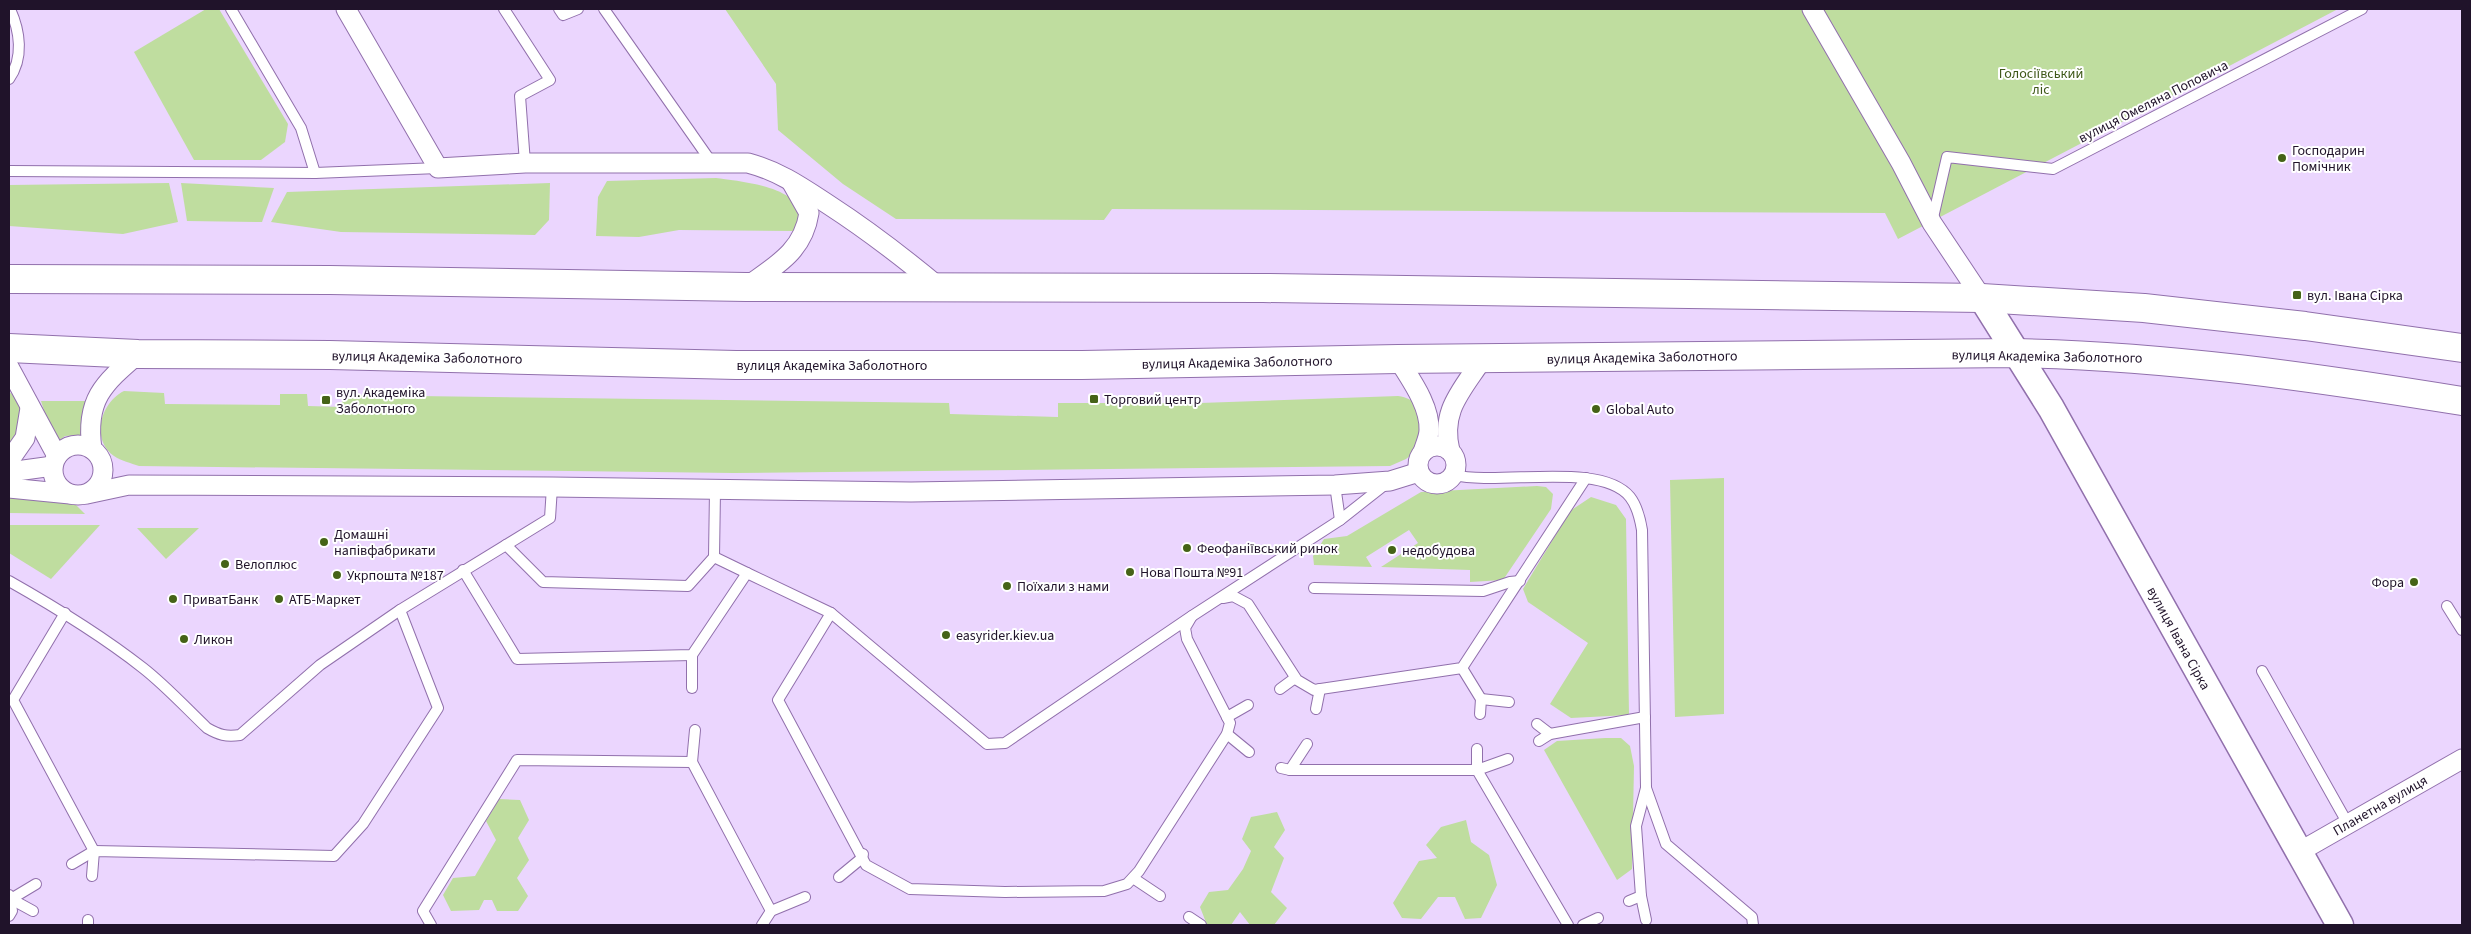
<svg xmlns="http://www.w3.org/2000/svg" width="2471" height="934" viewBox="0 0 2471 934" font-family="'Source Sans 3',sans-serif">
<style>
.green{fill:#bfdd9f}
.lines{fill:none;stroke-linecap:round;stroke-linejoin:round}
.lane-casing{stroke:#9170ac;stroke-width:12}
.street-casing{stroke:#9170ac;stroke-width:21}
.secondary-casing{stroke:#9170ac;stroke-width:29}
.highway-casing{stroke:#9170ac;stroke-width:30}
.lane{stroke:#fff;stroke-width:10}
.street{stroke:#fff;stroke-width:19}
.secondary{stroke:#fff;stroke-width:26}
.highway{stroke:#fff;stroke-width:28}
.poi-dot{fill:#456317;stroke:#fff;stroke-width:2}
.labels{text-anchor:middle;stroke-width:4;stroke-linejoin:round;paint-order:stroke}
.park-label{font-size:14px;fill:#3e5818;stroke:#fff}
.street-label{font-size:14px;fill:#20132a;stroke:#fff}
.poi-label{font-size:14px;fill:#20132a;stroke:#fff;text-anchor:start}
</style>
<rect width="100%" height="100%" fill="#ebd6fe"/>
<!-- green -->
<g class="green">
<polygon points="206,9 219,9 288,124 285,142 261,160 194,160 134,52"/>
<polygon points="725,9 2338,9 1898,239 1885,213 1112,209 1104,220 896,219 843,184 778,130 776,84"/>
<path d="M716,178c21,3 84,8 84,38 0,5 -4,11 -5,15l-116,-1 -40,7 -43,-1 2,-39 9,-16z"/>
<polygon points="169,183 178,222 123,234 9,226 9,185"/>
<polygon points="181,183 274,188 262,222 187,221"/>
<polygon points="550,183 549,220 535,235 341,232 271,222 287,192"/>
<path d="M124,391l40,2 1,11 115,1v-11h27l1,12 34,1v-12l607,8 1,11 108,3v-14h142l198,-7c32,5 22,32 18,55l-10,8 -16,7 -656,7 -595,-7c-8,-3 -18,-5 -25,-10 -24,-17 -13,-54 10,-65z"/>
<path d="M9,392c9,5 12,15 16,24l-16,39z"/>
<polygon points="41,401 86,401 82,435 65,436 55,444"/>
<polygon points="1724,478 1724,714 1675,717 1670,480"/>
<polygon points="1537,486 1546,487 1553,494 1551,509 1503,580 1470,582 1470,570 1381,567 1418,543 1409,530 1366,557 1372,567 1314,565 1313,556 1324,539 1347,536 1421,492"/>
<polygon points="9,496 68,497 85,514 9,513"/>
<polygon points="1591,497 1616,505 1626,519 1629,715 1571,718 1550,704 1588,643 1528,602 1523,589 1570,511"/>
<polygon points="9,525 100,525 51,579 9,553"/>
<polygon points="137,528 199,528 166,559"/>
<polygon points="1605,738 1621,738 1630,746 1634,766 1632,869 1617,880 1544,750 1557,741"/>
<polygon points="499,799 520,800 529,820 518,838 529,860 517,878 528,896 518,911 497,911 492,900 484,900 479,910 451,911 443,895 453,878 475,876 496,840 486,821"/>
<polygon points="1277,812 1285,830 1274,847 1284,858 1271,892 1287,908 1274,925 1250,925 1240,912 1231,925 1207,925 1200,907 1209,892 1228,890 1243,869 1251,851 1242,839 1251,817"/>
<polygon points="1466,820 1471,842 1489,855 1497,885 1481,918 1465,919 1455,897 1438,897 1421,919 1402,918 1393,903 1419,861 1437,858 1426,845 1441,827"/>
</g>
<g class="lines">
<defs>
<g id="lane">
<polyline points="231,9 301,128 315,173"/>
<polyline points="504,9 550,80 520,96 525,163"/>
<polyline points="559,9 563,15 578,9"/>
<polyline points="604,9 712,163"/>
<path d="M9,79c15,-21 11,-48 1,-70"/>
<polyline points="9,171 315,173 438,168"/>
<polyline points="1932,222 1947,157 2053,169 2362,9"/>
<path d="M1454,475c46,11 147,-14 176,22 7,9 10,21 12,33l4,258 -10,38 5,70 -12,5"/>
<polyline points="1335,485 1340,520"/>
<polyline points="506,545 543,582 688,586 714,557"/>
<polyline points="463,570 517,659 692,655 747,573 714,557 715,491"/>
<polyline points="747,573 831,613 778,700 866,865 910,889 1005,892 1104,891 1127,884 1139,871 1227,734 1230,723 1187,639 1185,628 1192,616"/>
<path d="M9,581c46,26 92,54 134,87 23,18 43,40 64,60 12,7 19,9 33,7l80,-70 80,-55"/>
<polyline points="1314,588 1483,591 1510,582 1520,581"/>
<polyline points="1223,598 1233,596 1248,604 1297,680 1314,690 1462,668 1586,478"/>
<polyline points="2447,606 2462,630"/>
<polyline points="65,613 13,700 94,851 92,876"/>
<polyline points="831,613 987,744 1005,743 1192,616 1340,520 1387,483"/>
<polyline points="692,655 692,688"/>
<polyline points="1462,668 1481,699 1480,714"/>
<polyline points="2262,671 2348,824"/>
<polyline points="1280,689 1295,678"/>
<polyline points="1481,699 1509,702"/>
<polyline points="1316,709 1320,689"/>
<polyline points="1227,717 1248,705"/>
<polyline points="1537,724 1550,734"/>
<polyline points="1227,734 1249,752"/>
<polyline points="1539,741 1550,734 1645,717"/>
<polyline points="1477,749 1477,770 1508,759"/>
<polyline points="692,762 695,730"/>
<polyline points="1281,768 1290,770 1477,770 1568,925"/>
<polyline points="1290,770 1307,744"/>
<polyline points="1646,788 1666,844 1752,917 1753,925"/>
<polyline points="72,864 94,851 334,856 363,824 438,708 400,610 550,518 552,487"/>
<polyline points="839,877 862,858 863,854"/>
<polyline points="1133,878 1160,896"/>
<polyline points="1641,896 1646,920"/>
<polyline points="11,899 36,884"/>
<polyline points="11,899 33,911"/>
<polyline points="9,916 12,911 9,895"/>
<polyline points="1189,917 1201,925"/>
<polyline points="88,925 88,920"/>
<polyline points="431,925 423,911 517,760 692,762 771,911"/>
<polyline points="762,925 771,911 805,897"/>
<polyline points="1583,925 1598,918"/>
</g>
<g id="street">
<path d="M346,9l92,159 87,-5h223c31,8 55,25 81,42 40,26 75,53 111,83"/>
<polyline points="1812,9 1901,163 1932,223 1982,298"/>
<path d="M746,287c29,-21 57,-35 63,-74l-17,-30"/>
<path d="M1398,359c12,20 32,46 31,71 0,7 -4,15 -6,22"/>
<polyline points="9,367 57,456"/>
<circle cx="78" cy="470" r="25"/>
<circle cx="1437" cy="465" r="19"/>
<path d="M92,449c-7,-49 11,-65 46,-95"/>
<path d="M1450,451c-10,-41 12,-60 33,-93"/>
<polyline points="9,461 25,438 30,408"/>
<polyline points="9,472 53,466"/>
<polyline points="9,488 70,494"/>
<polyline points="87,494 129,485 552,487 911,492 1335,485 1390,481 1419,472"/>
<polyline points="2299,852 2462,759"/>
</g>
<polyline id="secondary" points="1982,298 2051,408 2340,925"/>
<g id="highway">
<polyline points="9,279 330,280 746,287 1263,288 1982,298 2144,308 2305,326 2462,348"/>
<path d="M9,348l129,6 192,1 406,10h346l316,-6 618,-6c151,3 298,24 446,48"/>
</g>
</defs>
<!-- lane casing -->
<use href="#lane" class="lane-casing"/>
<!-- street casing -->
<use href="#street" class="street-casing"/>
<!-- secondary casing -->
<use href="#secondary" class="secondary-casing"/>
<!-- highway casing -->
<use href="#highway" class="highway-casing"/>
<!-- lane -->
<use href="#lane" class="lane"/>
<!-- street -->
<use href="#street" class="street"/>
<!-- secondary -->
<use href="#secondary" class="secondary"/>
<!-- highway -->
<use href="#highway" class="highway"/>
</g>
<!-- markers -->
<g class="poi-dot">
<circle cx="2282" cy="158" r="5"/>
<rect x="2292" y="290" width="10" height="10" rx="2.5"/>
<rect x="1089" y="394" width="10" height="10" rx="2.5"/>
<rect x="321" y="395" width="10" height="10" rx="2.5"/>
<circle cx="1596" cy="409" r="5"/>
<circle cx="324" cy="542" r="5"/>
<circle cx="1187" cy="548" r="5"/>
<circle cx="1392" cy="550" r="5"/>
<circle cx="225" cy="564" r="5"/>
<circle cx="1130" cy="572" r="5"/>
<circle cx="337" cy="575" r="5"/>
<circle cx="2414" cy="582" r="5"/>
<circle cx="1007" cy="586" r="5"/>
<circle cx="173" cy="599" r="5"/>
<circle cx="279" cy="599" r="5"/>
<circle cx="946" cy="635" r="5"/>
<circle cx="184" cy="639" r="5"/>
</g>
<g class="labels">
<!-- park labels -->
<g class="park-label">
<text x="2041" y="78">Голосіївський<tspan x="2041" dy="16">ліс</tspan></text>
</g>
<!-- street labels -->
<g class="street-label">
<text transform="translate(2153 101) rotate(-27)" y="5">вулиця Омеляна Поповича</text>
<text transform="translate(2047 356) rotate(1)" y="5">вулиця Академіка Заболотного</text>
<text transform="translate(427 357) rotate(1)" y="5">вулиця Академіка Заболотного</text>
<text transform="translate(1642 357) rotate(-1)" y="5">вулиця Академіка Заболотного</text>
<text transform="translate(1237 362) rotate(-1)" y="5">вулиця Академіка Заболотного</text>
<text x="832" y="370">вулиця Академіка Заболотного</text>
<text transform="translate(2179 638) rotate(61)" y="5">вулиця Івана Сірка</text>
<text transform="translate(2380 805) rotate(-30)" y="5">Планетна вулиця</text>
</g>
<!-- poi labels -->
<g class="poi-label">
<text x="2292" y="155">Господарин<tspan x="2292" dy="16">Помічник</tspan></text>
<text x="2307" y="300">вул. Івана Сірка</text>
<text x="336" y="397">вул. Академіка<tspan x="336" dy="16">Заболотного</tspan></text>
<text x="1104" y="404">Торговий центр</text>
<text x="1606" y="414">Global Auto</text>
<text x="334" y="539">Домашні<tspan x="334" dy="16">напівфабрикати</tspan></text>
<text x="1197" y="553">Феофаніївський ринок</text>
<text x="1402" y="555">недобудова</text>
<text x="235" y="569">Велоплюс</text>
<text x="1140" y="577">Нова Пошта №91</text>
<text x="347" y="580">Укрпошта №187</text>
<text x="2404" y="587" text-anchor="end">Фора</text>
<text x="1017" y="591">Поїхали з нами</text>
<text x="183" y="604">ПриватБанк</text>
<text x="289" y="604">АТБ-Маркет</text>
<text x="956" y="640">easyrider.kiev.ua</text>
<text x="194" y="644">Ликон</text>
</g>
</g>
<!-- border -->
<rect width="2471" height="934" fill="none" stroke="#20132a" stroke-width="20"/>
</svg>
